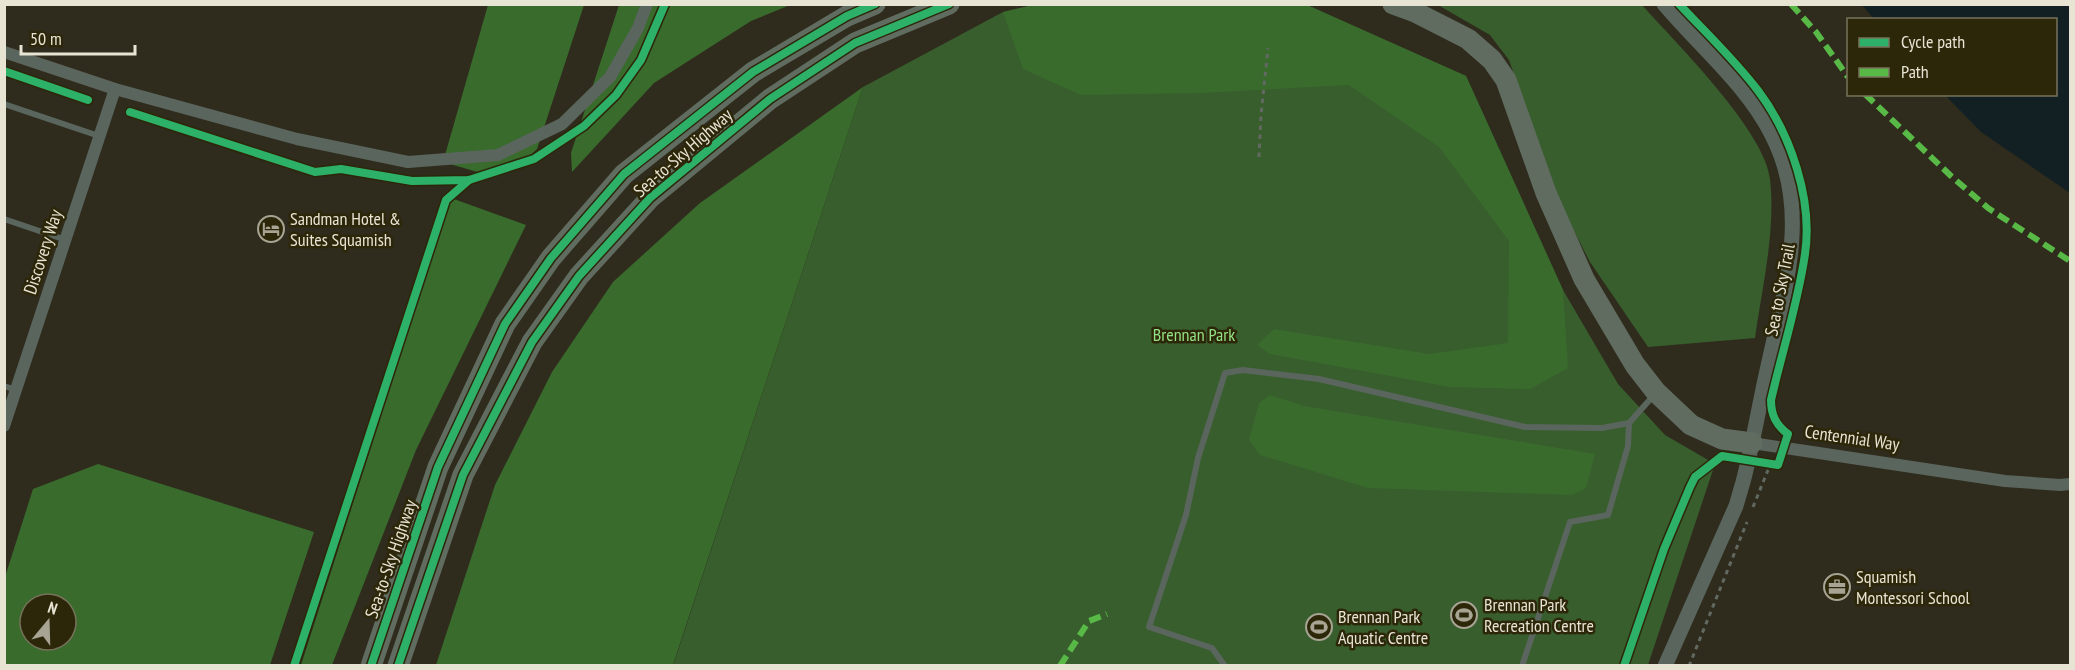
<svg xmlns="http://www.w3.org/2000/svg" width="2075" height="670" viewBox="0 0 2075 670" font-family="'PT Sans Narrow',sans-serif">
<style>
.green{fill:#385e2d}
.forest{fill:#396b2d;fill-rule:evenodd}
.water{fill:#122024}
.lines{fill:none;stroke-linecap:round;stroke-linejoin:round}
.path{stroke:#626961;stroke-width:3;stroke-dasharray:4.5 4.5;stroke-linecap:butt}
.service{stroke:#5a655d;stroke-width:6}
.minor{stroke:#5a655d;stroke-width:12}
.tertiary{stroke:#5a655d;stroke-width:15}
.trunk{stroke:#616c61;stroke-width:21}
.quiet{stroke:#58b947;stroke-width:6;stroke-dasharray:12 6;stroke-linecap:butt}
.cycleway-casing{stroke:#2d270a;stroke-width:11}
.cycleway{stroke:#2db169;stroke-width:8}
.labels{text-anchor:middle;stroke-width:5;stroke-linejoin:round;paint-order:stroke}
.street-label{font-size:18px;fill:#e7e4d4;stroke:#2d270a}
.poi-label{font-size:18px;fill:#e7e4d4;stroke:#2d270a;text-anchor:start}
.park-label{font-size:18px;fill:#93e283;stroke:#2d270a}
</style>
<rect width="100%" height="100%" fill="#2f2c1d"/>
<!-- green -->
<g class="green">
<polygon points="1033,5 1307,5 1466,76 1563,290 1618,384 1665,435 1715,464 1648,665 673,666 863,87 1003,12"/>
<path d="M1438,5h204c34,38 123,126 128,174 6,51 -8,109 -15,159l-107,9 -58,-85 -33,-64 -48,-138 -19,-25z"/>
</g>
<!-- forest -->
<g class="forest">
<polygon points="488,5 584,5 537,149 515,169 481,173 443,162"/>
<polygon points="619,5 790,5 751,21 654,83 572,172 571,153"/>
<polygon points="1033,5 1307,5 1466,76 1563,290 1568,368 1530,389 1450,387 1270,354 1257,345 1274,329 1429,354 1508,343 1509,241 1439,147 1349,85 1200,93 1081,95 1023,69 1003,12"/>
<polygon points="863,87 673,665 436,665 495,485 552,372 613,282 700,203"/>
<polygon points="451,198 526,225 416,450 332,665 301,665"/>
<polygon points="1270,395 1304,406 1595,454 1586,488 1572,495 1368,488 1260,455 1249,440 1259,403"/>
<path d="M98,464l216,68 -44,133h-265v-88l28,-88zM30,604h36v36h-36z"/>
</g>
<!-- water -->
<polygon class="water" points="1862,5 2070,5 2070,193 1981,132 1945,95 2056,94 2056,20 1874,19"/>
<g class="lines">
<!-- path -->
<g class="path">
<polyline points="1259,157 1261,115 1268,48"/>
<polyline points="1753,507 1768,470"/>
<polyline points="1689,666 1747,522"/>
</g>
<!-- service -->
<g class="service">
<polyline points="4,104 99,136"/>
<polyline points="4,219 66,240"/>
<polyline points="4,386 16,390"/>
<polyline points="1225,666 1212,648 1149,627 1186,515 1198,458 1225,373 1243,370 1319,379 1525,427 1602,428 1629,423 1654,395"/>
<polyline points="1522,666 1570,522 1608,515 1628,446 1629,423"/>
</g>
<!-- minor -->
<g class="minor">
<polyline points="4,52 115,89 297,139 408,162 498,155 562,124 610,77 638,28 647,4"/>
<polyline points="4,426 115,89"/>
<polyline points="1752,443 2005,481 2060,485 2070,484"/>
</g>
<!-- tertiary -->
<path class="tertiary" d="M1664,4c36,43 82,80 108,131 39,76 13,152 -4,231 -9,39 -15,78 -25,116l-7,24 -71,160"/>
<!-- trunk -->
<g class="trunk">
<polyline points="1393,4 1415,12 1468,39 1492,60 1506,80 1546,193 1584,279 1635,365 1656,392 1691,425 1722,439 1752,443"/>
<polyline points="371,666 438,467 505,324 551,258 624,174 753,72 847,16 875,4"/>
<polyline points="398,666 463,475 532,342 579,276 650,198 770,99 855,43 949,4"/>
</g>
<!-- quiet -->
<g class="quiet">
<polyline points="1791,4 1816,32 1848,77"/>
<polyline points="1865,94 1951,176 1988,208 2070,261"/>
<polyline points="1060,666 1089,621 1107,614"/>
</g>
<defs>
<g id="cycleway">
<polyline points="4,71 88,100"/>
<polyline points="130,112 315,172 341,169 412,181 469,180 534,159 584,126 616,95 641,60 665,4"/>
<polyline points="294,666 446,200 469,180"/>
<polyline points="371,666 438,467 505,324 551,258 624,174 753,72 847,16 875,4"/>
<polyline points="398,666 463,475 532,342 579,276 650,198 770,99 855,43 949,4"/>
<path d="M1624,666l40,-117 26,-62 5,-10 27,-21 56,9 10,-31c-12,-9 -17,-19 -17,-34 11,-48 27,-97 34,-146 8,-54 -14,-119 -46,-162 -24,-32 -53,-59 -80,-88"/>
</g>
</defs>
<!-- cycleway casing -->
<use href="#cycleway" class="cycleway-casing"/>
<!-- cycleway -->
<use href="#cycleway" class="cycleway"/>
</g>
<!-- icons -->
<defs>
<symbol id="hotel-ring" viewBox="-11 -11 22 22"><circle r="9.5" fill="#2d270a" stroke="#a7a494" stroke-width="1.5"/><path d="M-6-4.5h1.5V1H6V5H4.5V3h-9V5H-6ZM-4 0a1.8 1.8 0 1 1 3.6 0ZM.5 0V-2.5h3Q6-2.5 6 0Z" fill="#a7a494"/></symbol>
<symbol id="office-ring" viewBox="-11 -11 22 22"><circle r="9.5" fill="#2d270a" stroke="#a7a494" stroke-width="1.5"/><path d="M-6-3h4V-5.5h4V-3h4V5H-6ZM-1-4.5V-3h2v-1.5ZM-6 0V1H6V0Z" fill="#a7a494"/></symbol>
<symbol id="stadium-ring" viewBox="-11 -11 22 22"><circle r="9.5" fill="#2d270a" stroke="#a7a494" stroke-width="1.5"/><path d="M0-5a6.5 5 0 1 0 0 10a6.5 5 0 1 0 0-10ZM-3.5-1.8h7v3.6h-7Z" fill="#a7a494"/></symbol>
</defs>
<g fill-rule="evenodd">
<use href="#hotel-ring" x="256" y="214" width="30" height="30"/>
<use href="#office-ring" x="1822" y="572" width="30" height="30"/>
<use href="#stadium-ring" x="1449" y="600" width="30" height="30"/>
<use href="#stadium-ring" x="1304" y="612" width="30" height="30"/>
</g>
<g class="labels">
<!-- street labels -->
<g class="street-label">
<text transform="translate(683 153) rotate(-41)" y="6">Sea-to-Sky Highway</text>
<text transform="translate(43 252) rotate(-72)" y="6">Discovery Way</text>
<text transform="translate(1780 290) rotate(-79)" y="6">Sea to Sky Trail</text>
<text transform="translate(1852 438) rotate(8)" y="6">Centennial Way</text>
<text transform="translate(391 559) rotate(-71)" y="6">Sea-to-Sky Highway</text>
</g>
<!-- poi labels -->
<g class="poi-label">
<text x="290" y="225">Sandman Hotel &amp;<tspan x="290" dy="21">Suites Squamish</tspan></text>
<text x="1856" y="583">Squamish<tspan x="1856" dy="21">Montessori School</tspan></text>
<text x="1484" y="611">Brennan Park<tspan x="1484" dy="21">Recreation Centre</tspan></text>
<text x="1338" y="623">Brennan Park<tspan x="1338" dy="21">Aquatic Centre</tspan></text>
</g>
<!-- park labels -->
<g class="park-label">
<text x="1194" y="341">Brennan Park</text>
</g>
</g>
<!-- border -->
<rect width="2075" height="670" fill="none" stroke="#e7e4d4" stroke-width="12"/>
<!-- legend -->
<rect x="1847" y="18" width="210" height="78" fill="#2d270a" stroke="#77735b" stroke-width="1.5"/>
<rect x="1859" y="38" width="30" height="9" fill="#2db169" stroke="#77735b" stroke-width="1.5"/>
<text x="1901" y="48" font-size="18" fill="#e7e4d4">Cycle path</text>
<rect x="1859" y="68" width="30" height="9" fill="#58b947" stroke="#77735b" stroke-width="1.5"/>
<text x="1901" y="78" font-size="18" fill="#e7e4d4">Path</text>
<!-- north arrow -->
<g transform="translate(48 622) rotate(19)"><circle r="28" fill="#2d270a" stroke="#77735b" stroke-width="1.5"/>
<path d="M0-4.5L10 22L0 15L-10 22Z" fill="#a7a494"/>
<text y="-9" font-size="16" font-weight="bold" text-anchor="middle" fill="#e7e4d4">N</text>
</g>
<!-- scale -->
<path d="M21 45v9h114v-9" fill="none" stroke="#e7e4d4" stroke-width="3"/>
<text x="30" y="45" font-size="18" fill="#e7e4d4" stroke="#2d270a" stroke-width="4.5" paint-order="stroke">50 m</text>
</svg>
